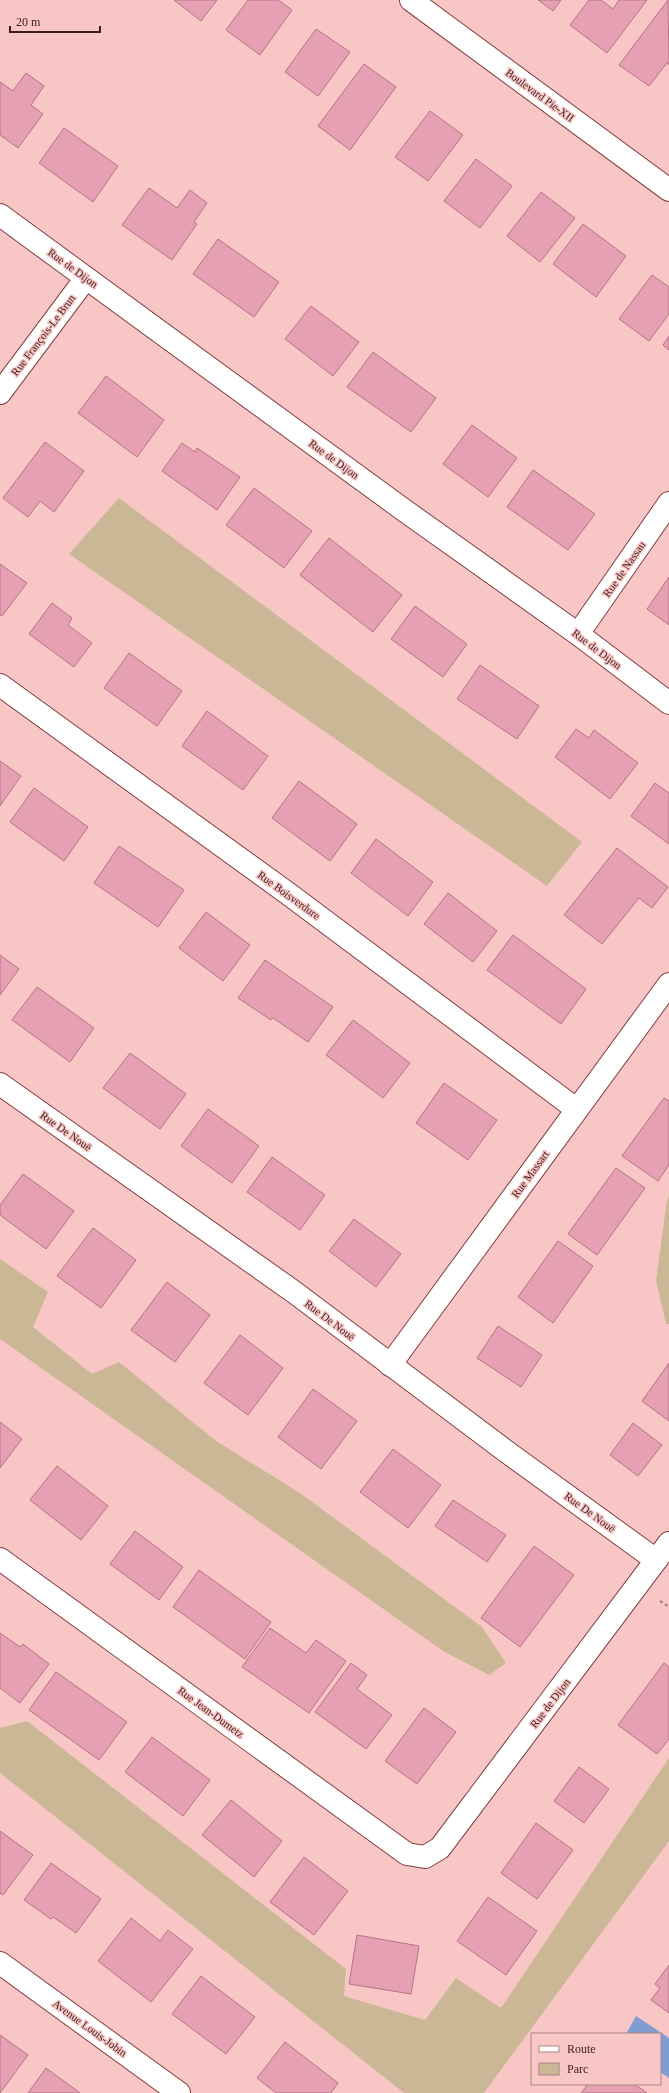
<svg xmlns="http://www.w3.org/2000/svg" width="669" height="2093" viewBox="0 0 669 2093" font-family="Georgia,serif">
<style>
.green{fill:#cbb795}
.water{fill:#7f9dd1}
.building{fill:#e5a1b3;stroke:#b97186}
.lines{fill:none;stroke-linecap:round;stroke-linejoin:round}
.minor-casing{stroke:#843f40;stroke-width:24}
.tertiary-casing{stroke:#843f40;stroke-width:24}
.path{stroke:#af8584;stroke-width:2.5;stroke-dasharray:3 3;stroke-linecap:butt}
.minor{stroke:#fff;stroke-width:22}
.tertiary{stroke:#fff;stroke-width:22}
.labels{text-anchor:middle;stroke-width:3;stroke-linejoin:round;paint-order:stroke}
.street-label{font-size:11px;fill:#3b1d1d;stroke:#f8c7c5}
</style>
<rect width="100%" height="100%" fill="#f8c7c5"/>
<!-- green -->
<g class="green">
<polygon points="119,498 582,842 547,886 69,554"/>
<polygon points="669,1196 669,1324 666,1324 656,1280 667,1200"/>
<polygon points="0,1259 48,1292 33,1327 92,1374 119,1362 216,1441 300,1493 482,1627 506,1663 489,1675 443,1651 0,1339"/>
<polygon points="27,1721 346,1969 344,1996 425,2020 456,1978 501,2008 669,1758 669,1841 484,2093 404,2093 0,1773 0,1728"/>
</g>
<!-- water -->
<polygon class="water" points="636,2016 669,2038 669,2078 660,2072 660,2034 626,2034"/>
<!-- building -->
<g class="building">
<polygon points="174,0 217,0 201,21"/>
<polygon points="248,0 278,0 292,10 260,55 226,30"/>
<polygon points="538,0 561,0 553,11"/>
<polygon points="589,0 601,0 613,9 619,0 647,0 607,53 570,25"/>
<polygon points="668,0 669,65 667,63 649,86 619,65"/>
<polygon points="316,29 350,52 318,96 285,72"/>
<polygon points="364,64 396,87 350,150 318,126"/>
<polygon points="26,73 44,86 31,105 43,114 18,148 0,135 0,82 13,91"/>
<polygon points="430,111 463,135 428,181 395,157"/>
<polygon points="64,128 118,166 93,202 39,163"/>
<polygon points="476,159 512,186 480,228 444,201"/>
<polygon points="149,188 177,208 190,190 207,203 194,222 197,224 172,260 122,225"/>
<polygon points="541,192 575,218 540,262 507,236"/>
<polygon points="583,224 626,256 596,297 553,264"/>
<polygon points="218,239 279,282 254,317 193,274"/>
<polygon points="652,275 669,287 669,314 649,341 619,319"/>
<polygon points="311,306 359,342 333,376 285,339"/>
<polygon points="669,336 669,350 663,345"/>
<polygon points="373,352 436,398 411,432 347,387"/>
<polygon points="106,376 164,420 137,457 78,413"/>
<polygon points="472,425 517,458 488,497 443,464"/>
<polygon points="45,442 84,471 54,512 40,501 28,517 3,498"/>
<polygon points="182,443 195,452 197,448 240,477 217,510 162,471"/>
<polygon points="533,470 595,514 568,550 507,507"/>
<polygon points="254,488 312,531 284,568 226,525"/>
<polygon points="329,538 402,595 373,632 300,575"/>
<polygon points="0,564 27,583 2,616 0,615"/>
<polygon points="669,577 669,625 647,609"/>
<polygon points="52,603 72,618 68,625 92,643 74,667 29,634"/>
<polygon points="415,606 467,644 443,677 391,639"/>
<polygon points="129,653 182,691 157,726 104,688"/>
<polygon points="480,665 539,706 517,739 457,699"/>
<polygon points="207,711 268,756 243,790 182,746"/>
<polygon points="576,729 589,738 594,730 638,763 610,799 555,757"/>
<polygon points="0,761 21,776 0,806"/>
<polygon points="299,781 357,824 330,861 272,818"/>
<polygon points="655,783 669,793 669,844 631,816"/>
<polygon points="34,788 88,827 64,861 10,822"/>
<polygon points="376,839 433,882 408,916 351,873"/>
<polygon points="119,846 184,890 158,927 94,883"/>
<polygon points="617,848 668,887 652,908 639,898 602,944 564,915"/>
<polygon points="448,893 497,931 473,962 424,924"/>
<polygon points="206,912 250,945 223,981 179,948"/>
<polygon points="513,935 586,989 561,1024 487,970"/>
<polygon points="0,955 19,969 0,995"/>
<polygon points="265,960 333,1007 308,1042 273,1018 271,1020 238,998"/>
<polygon points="37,987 94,1028 70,1062 12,1020"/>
<polygon points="353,1020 410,1063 383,1098 326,1055"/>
<polygon points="130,1053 186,1094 160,1129 103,1088"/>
<polygon points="444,1083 497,1120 468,1160 416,1123"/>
<polygon points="664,1098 669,1101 669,1165 658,1181 622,1156"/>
<polygon points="208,1109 259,1146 232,1183 181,1146"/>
<polygon points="272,1157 325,1195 300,1230 247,1192"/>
<polygon points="616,1168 645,1188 597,1255 568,1234"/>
<polygon points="23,1174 74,1211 46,1249 0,1215 0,1205"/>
<polygon points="354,1219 401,1254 376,1287 329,1251"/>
<polygon points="93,1228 136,1260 101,1308 57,1276"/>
<polygon points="558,1241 593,1266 553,1323 518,1297"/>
<polygon points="167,1282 210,1315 175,1362 131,1330"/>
<polygon points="498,1326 542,1355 521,1387 477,1358"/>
<polygon points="240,1335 283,1368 248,1415 204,1383"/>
<polygon points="669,1363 669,1421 642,1401"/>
<polygon points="313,1389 357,1421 321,1469 278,1437"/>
<polygon points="0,1422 22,1439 0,1468"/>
<polygon points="633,1423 662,1445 638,1476 610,1455"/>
<polygon points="393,1449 441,1485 408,1528 360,1492"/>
<polygon points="57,1466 108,1506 81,1540 30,1500"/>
<polygon points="453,1500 506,1535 487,1562 435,1526"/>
<polygon points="135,1531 183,1567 159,1600 110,1564"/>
<polygon points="534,1546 574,1575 520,1647 481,1618"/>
<polygon points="199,1570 271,1622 245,1659 173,1607"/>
<polygon points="270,1628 306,1653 316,1640 346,1661 309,1713 242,1667"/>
<polygon points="0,1633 20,1647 23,1644 49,1664 20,1703 0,1688"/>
<polygon points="351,1663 367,1675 357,1689 392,1715 366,1749 315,1712"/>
<polygon points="664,1663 669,1667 669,1739 657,1754 618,1725"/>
<polygon points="56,1672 127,1722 99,1760 29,1710"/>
<polygon points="424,1708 456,1732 417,1784 385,1761"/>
<polygon points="152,1737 210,1780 183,1816 125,1772"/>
<polygon points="579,1767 609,1789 584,1823 554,1801"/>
<polygon points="231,1800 282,1841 254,1877 202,1835"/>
<polygon points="536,1823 573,1850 537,1899 501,1873"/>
<polygon points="0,1831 33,1855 3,1895 0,1893"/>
<polygon points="304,1857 348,1891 314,1935 270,1902"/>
<polygon points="51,1863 101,1899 76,1933 53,1917 51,1919 24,1900"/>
<polygon points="488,1897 537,1931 506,1975 457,1941"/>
<polygon points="131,1918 160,1941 168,1930 193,1949 151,2002 98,1961"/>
<polygon points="357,1935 419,1946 411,1994 349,1984"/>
<polygon points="669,1965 669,2013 651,2000 660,1988 655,1984"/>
<polygon points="201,1976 255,2017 226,2054 172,2014"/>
<polygon points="0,2035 28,2055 0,2093"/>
<polygon points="285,2042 338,2083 331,2093 276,2093 257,2078"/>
<polygon points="46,2068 80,2093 28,2093"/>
<polygon points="588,2084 634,2084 647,2093 581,2093"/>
</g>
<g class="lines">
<defs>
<g id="minor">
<polyline points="0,215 401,508 578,634 669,703"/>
<polyline points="0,393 86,278"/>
<polyline points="578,634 669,503"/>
<polyline points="0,685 290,895 576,1109"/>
<polyline points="0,1084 294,1292 507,1452 656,1560"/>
<polyline points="390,1365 669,984"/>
<polyline points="0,1559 407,1854 425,1857 440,1848 669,1543"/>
<polyline points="0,1963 179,2093"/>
</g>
<polyline id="tertiary" points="411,0 669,190"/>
</defs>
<!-- minor casing -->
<use href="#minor" class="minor-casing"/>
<!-- tertiary casing -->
<use href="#tertiary" class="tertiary-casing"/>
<!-- path -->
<polyline class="path" points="660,1601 669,1607"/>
<!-- minor -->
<use href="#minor" class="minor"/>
<!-- tertiary -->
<use href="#tertiary" class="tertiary"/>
</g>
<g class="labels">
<!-- street labels -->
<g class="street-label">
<text transform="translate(540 95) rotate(36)" y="4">Boulevard Pie-XII</text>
<text transform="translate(73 268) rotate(36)" y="4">Rue de Dijon</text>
<text transform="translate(43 335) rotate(-53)" y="4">Rue François-Le Brun</text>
<text transform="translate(334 459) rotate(36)" y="4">Rue de Dijon</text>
<text transform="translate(624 569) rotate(-55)" y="4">Rue de Nassau</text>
<text transform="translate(597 649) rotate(37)" y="4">Rue de Dijon</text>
<text transform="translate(289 895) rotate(36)" y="4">Rue Boisverdure</text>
<text transform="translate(66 1131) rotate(35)" y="4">Rue De Nouë</text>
<text transform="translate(530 1174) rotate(-54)" y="4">Rue Massart</text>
<text transform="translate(330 1320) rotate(37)" y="4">Rue De Nouë</text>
<text transform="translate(590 1512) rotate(36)" y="4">Rue De Nouë</text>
<text transform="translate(550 1703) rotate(-53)" y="4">Rue de Dijon</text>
<text transform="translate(211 1712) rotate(36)" y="4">Rue Jean-Dumetz</text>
<text transform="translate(90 2028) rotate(36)" y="4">Avenue Louis-Jobin</text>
</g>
</g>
<!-- legend -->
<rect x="531" y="2033" width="130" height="52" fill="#f8c7c5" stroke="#ac8382"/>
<rect x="539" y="2046" width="20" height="6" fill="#ffffff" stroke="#ac8382"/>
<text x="567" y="2053" font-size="12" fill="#3b1d1d">Route</text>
<rect x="539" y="2063" width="20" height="12" fill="#cbb795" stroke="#ac8382"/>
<text x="567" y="2073" font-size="12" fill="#3b1d1d">Parc</text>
<!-- scale -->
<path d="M10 26v6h90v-6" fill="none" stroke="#3b1d1d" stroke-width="2"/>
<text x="16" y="26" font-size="12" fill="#3b1d1d" stroke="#f8c7c5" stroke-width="3" paint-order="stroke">20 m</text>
</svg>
